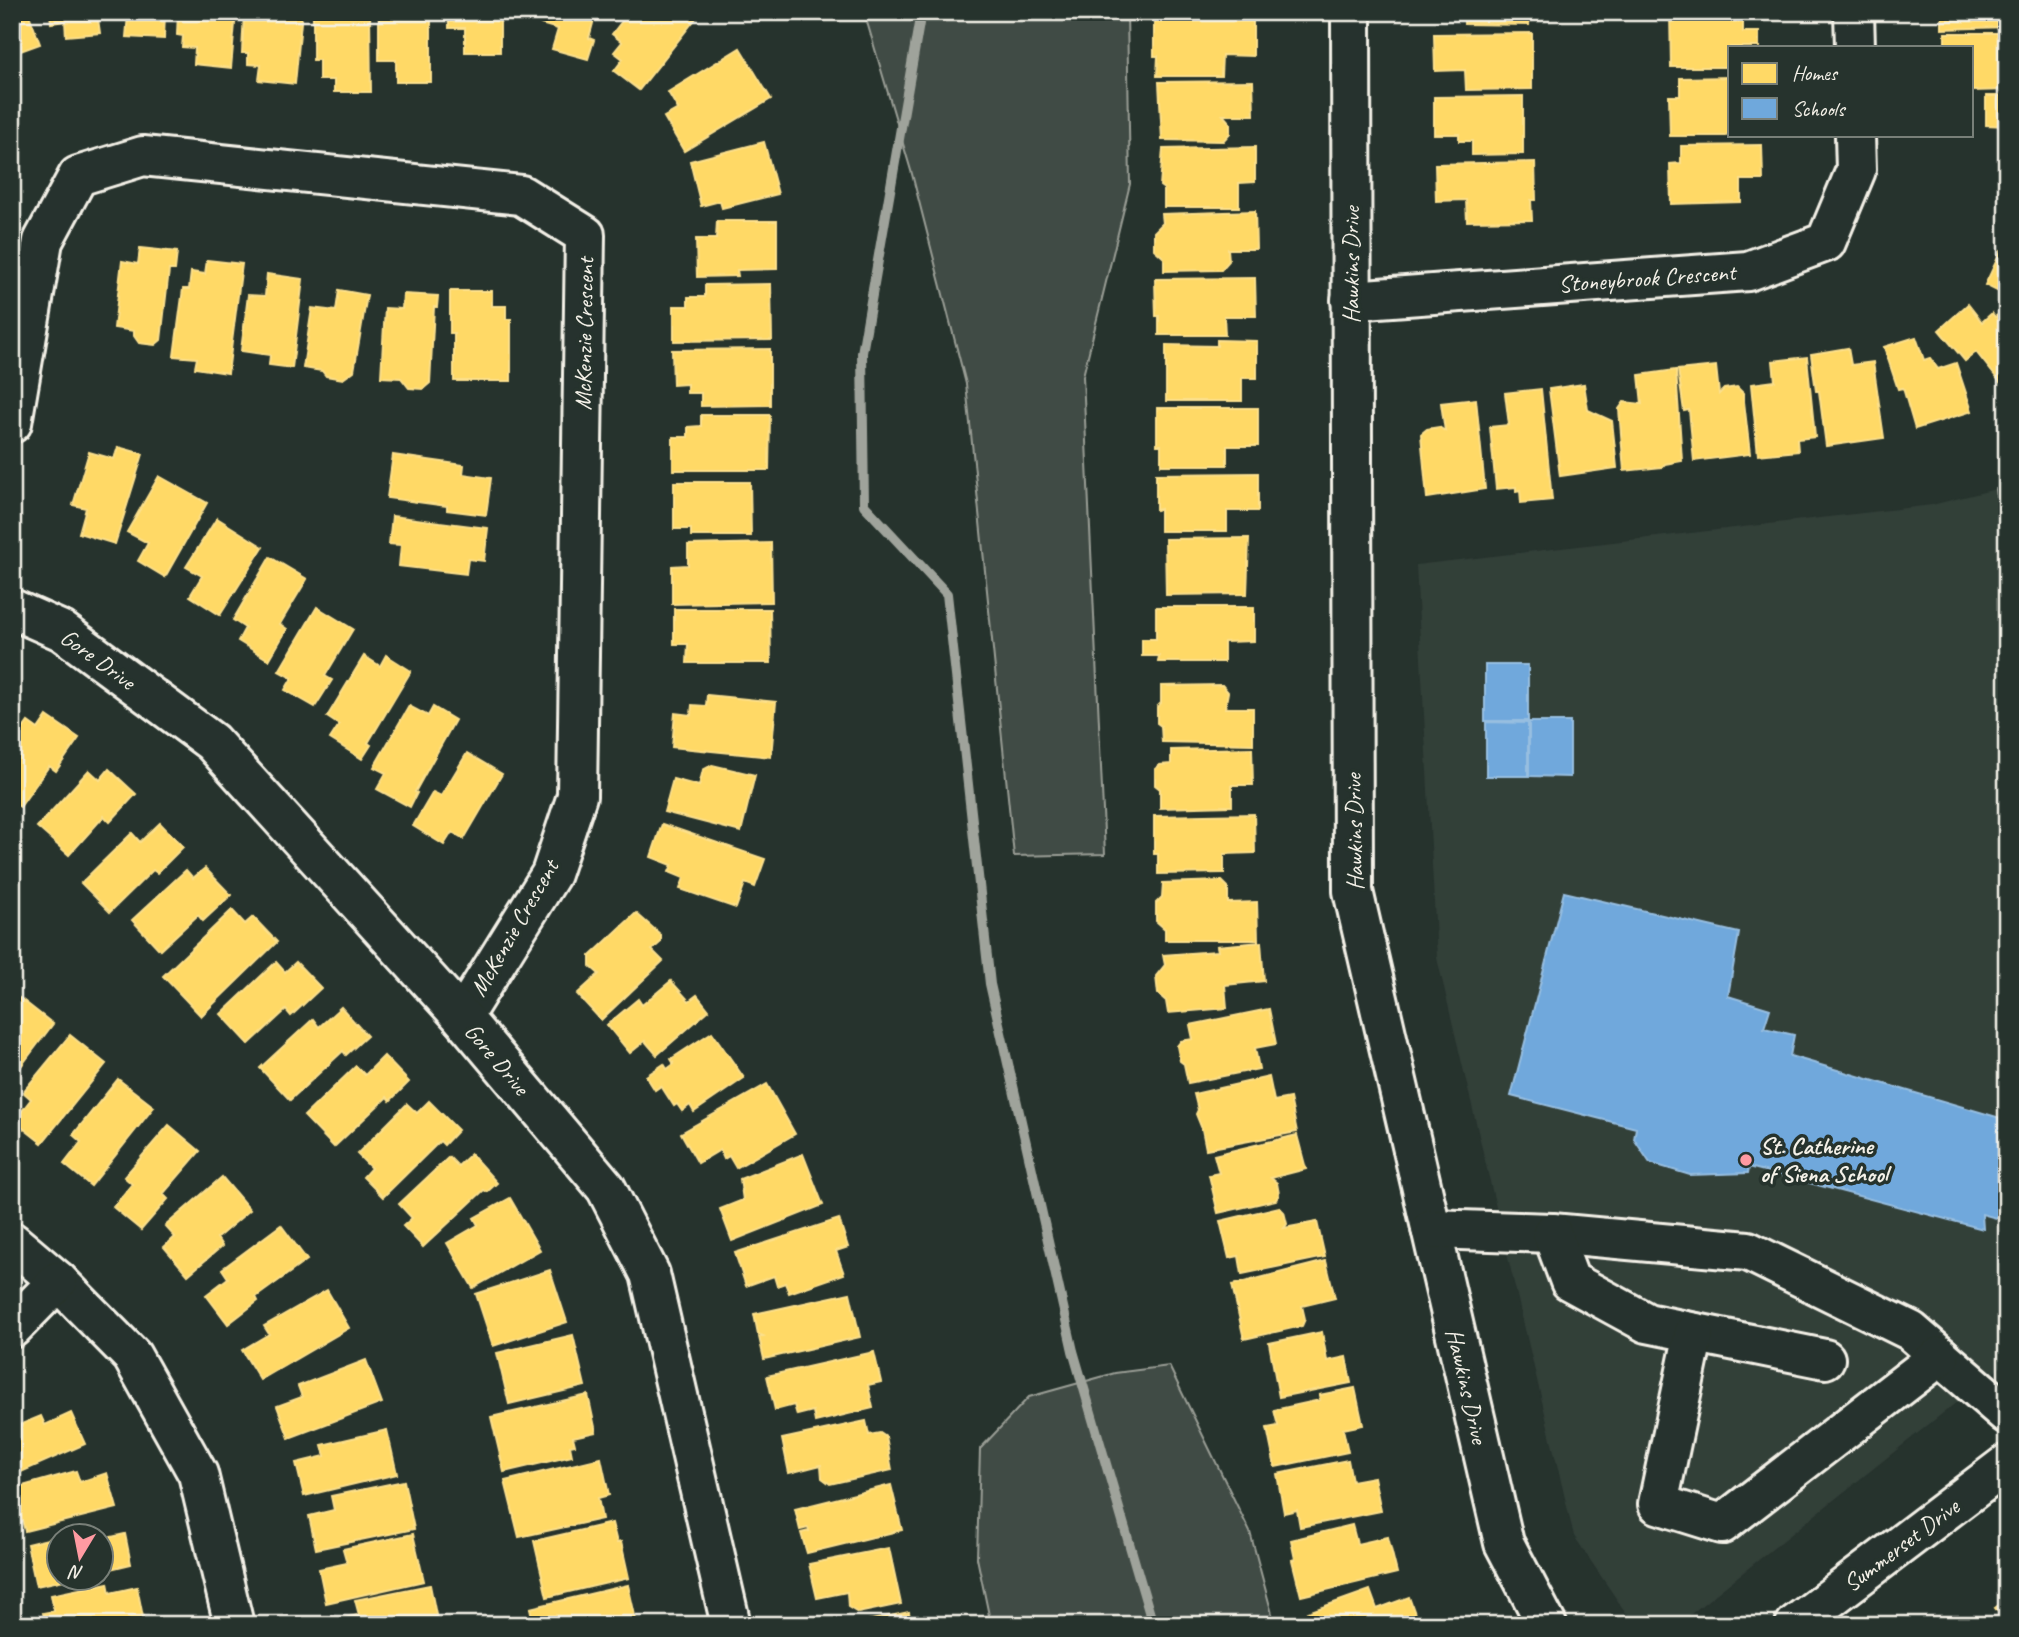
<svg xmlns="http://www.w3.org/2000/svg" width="2019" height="1637" viewBox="0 0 2019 1637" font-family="Caveat,sans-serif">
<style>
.built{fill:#333f39}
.green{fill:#414b45;stroke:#9a9e96;stroke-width:2}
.homes{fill:#ffd966;stroke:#fce08d;stroke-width:2}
.schools{fill:#6fa8dc;stroke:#97bee0;stroke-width:2}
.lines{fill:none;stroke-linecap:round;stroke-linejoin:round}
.stream{stroke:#9fa39b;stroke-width:10}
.minor-casing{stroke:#f4f1e8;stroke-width:44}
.minor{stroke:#26332d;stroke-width:38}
.poi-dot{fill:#ff9aa2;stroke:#26332d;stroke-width:2.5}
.labels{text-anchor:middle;stroke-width:7;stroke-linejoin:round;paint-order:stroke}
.street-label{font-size:24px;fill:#f4f1e8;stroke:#26332d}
.poi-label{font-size:24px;font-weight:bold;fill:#f4f1e8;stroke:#26332d;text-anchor:start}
</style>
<rect width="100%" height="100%" fill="#26332d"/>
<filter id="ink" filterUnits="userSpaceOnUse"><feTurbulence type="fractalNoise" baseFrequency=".0143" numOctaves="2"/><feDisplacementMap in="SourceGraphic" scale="14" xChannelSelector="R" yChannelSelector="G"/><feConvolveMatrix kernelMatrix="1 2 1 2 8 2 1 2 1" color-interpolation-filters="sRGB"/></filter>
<g filter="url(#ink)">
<!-- built -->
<polygon class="built" points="1996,489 2007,584 2007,1362 1677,1625 1634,1625 1574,1536 1437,958 1416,565 1932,505"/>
<!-- green -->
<g class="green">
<polygon points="864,12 1127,12 1130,184 1083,376 1105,854 1014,856 966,384 912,174"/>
<polygon points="2007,483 2007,584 1996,489"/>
<polygon points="1169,1366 1250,1532 1275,1625 991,1625 977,1558 980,1449 1029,1397 1115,1373"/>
</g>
<!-- homes -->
<g class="homes">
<polygon points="12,12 28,12 40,44 12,54"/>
<polygon points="50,12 97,12 100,33 66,36 65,21 51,23"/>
<polygon points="112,12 165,12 164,39 126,37 128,15 112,14"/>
<polygon points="178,12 236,12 231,68 194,64 195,48 182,47 183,36 177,35"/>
<polygon points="244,12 302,12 295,84 259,80 261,65 248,64 248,53 242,53"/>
<polygon points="313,12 370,12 371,92 334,92 334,80 319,80 319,60 313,60"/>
<polygon points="379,12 431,12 431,82 396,82 396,60 379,60"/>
<polygon points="449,12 500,12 500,52 465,52 465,28 449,28"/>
<polygon points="544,12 596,12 589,38 594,40 588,59 552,49 558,29 541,24"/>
<polygon points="629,12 700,13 639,90 614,71 623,59 614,52 622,42 612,34"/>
<polygon points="1464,12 1530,12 1529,25 1464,24"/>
<polygon points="1670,12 1743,12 1743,32 1759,32 1759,47 1730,47 1730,67 1671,67"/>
<polygon points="1942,12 2007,12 2007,27 1942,29"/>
<polygon points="1154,18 1253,18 1253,56 1222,55 1221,76 1157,76 1158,56 1154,56"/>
<polygon points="1532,33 1532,89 1466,90 1465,70 1435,71 1434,34"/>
<polygon points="1945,33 2007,33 2007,90 1972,91 1972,47 1945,47"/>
<polygon points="740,48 771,99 684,151 664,117 678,109 668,92"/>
<polygon points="1730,77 1730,131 1726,136 1670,136 1669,96 1680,96 1680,78"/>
<polygon points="1253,81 1254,115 1223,115 1230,123 1230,133 1223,141 1162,140 1159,82"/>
<polygon points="1523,96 1523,154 1472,155 1472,141 1459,141 1459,134 1434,134 1434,97"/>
<polygon points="1986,96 2007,96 2007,126 1986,125"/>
<polygon points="764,142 778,194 722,208 720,201 701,206 690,161"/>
<polygon points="1762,145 1763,180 1741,180 1741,202 1671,204 1670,164 1681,163 1681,146"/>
<polygon points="1255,147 1255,182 1239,183 1239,207 1164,207 1164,189 1160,186 1163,149"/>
<polygon points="1535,162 1536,200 1531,200 1532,220 1467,221 1466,200 1436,201 1435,164"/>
<polygon points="1255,211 1256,249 1228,249 1229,261 1221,270 1164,271 1164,258 1154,249 1154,232 1163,223 1162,214"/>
<polygon points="717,221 777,221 777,269 737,270 738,276 697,277 696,239 716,239"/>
<polygon points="140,248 177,252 175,270 169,270 161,340 155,345 139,343 134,336 134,331 114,328 122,261 138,264"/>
<polygon points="2001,251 2007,254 2007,296 1985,285"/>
<polygon points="207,260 242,264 228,373 195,368 197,358 174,356 183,289 189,289 191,272 205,274"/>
<polygon points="267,274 303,279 292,368 269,365 270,355 241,351 248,295 265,296"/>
<polygon points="1255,278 1256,316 1224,316 1225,335 1159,335 1159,316 1156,316 1155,279"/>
<polygon points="771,284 772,340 674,341 674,306 688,306 688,297 705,297 705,285"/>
<polygon points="339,290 367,295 354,371 343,379 326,376 322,371 303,368 312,308 336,311"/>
<polygon points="450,291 492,291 492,306 506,306 506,319 511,319 511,381 454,381 454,333 450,333"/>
<polygon points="403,294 438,296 437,307 434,307 430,383 423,389 409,388 401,378 381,377 385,308 402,309"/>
<polygon points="1968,304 1982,322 1992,313 1995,317 2007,308 2007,391 1976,352 1965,361 1939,330"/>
<polygon points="1916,337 1924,360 1930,358 1938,369 1956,363 1972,411 1915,429 1903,388 1898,389 1884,347"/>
<polygon points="1217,340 1257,341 1257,378 1242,378 1242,401 1166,401 1166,345 1217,346"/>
<polygon points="1848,348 1851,365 1873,362 1884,438 1826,446 1819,391 1816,391 1811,354"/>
<polygon points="770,349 770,405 701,406 701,393 687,393 687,384 673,385 672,350"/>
<polygon points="1807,357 1815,437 1797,439 1798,451 1758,455 1751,384 1775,381 1773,361"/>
<polygon points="1716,366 1719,394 1724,389 1737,387 1743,393 1750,454 1694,461 1689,410 1684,411 1678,370"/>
<polygon points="1676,370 1682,461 1665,464 1662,467 1624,471 1619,409 1624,402 1642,404 1639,375"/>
<polygon points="1584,384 1588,410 1612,421 1617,468 1560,476 1549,389"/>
<polygon points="1541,389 1552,500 1521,503 1520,490 1516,491 1516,487 1496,489 1490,427 1509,425 1505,393"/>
<polygon points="1476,399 1485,489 1427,498 1421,434 1427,429 1439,427 1445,431 1441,403"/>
<polygon points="1157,408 1258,408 1258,446 1227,446 1227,465 1161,465 1161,445 1157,445"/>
<polygon points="701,415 770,415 769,470 673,470 673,437 688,437 688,427 701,426"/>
<polygon points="118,447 143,454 115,544 79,533 86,508 73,505 89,452 114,459"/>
<polygon points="393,455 464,465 463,474 491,478 486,515 447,510 447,506 387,498"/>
<polygon points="1258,473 1258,511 1227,511 1227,531 1160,531 1160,509 1156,510 1156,474"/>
<polygon points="159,476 207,503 165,577 138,561 148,543 127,532"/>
<polygon points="674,482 750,482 751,536 691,536 691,529 674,529"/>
<polygon points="392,516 488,528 484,561 468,559 466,574 399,566 401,545 389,544"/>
<polygon points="217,518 263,547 220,615 190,596 202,576 186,567"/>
<polygon points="1249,538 1247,594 1166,595 1165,539"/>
<polygon points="771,543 772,602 672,604 672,566 688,565 688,545"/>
<polygon points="270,557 307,579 280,624 287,629 269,660 238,641 245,628 233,620"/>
<polygon points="317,607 353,629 325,676 332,680 315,707 285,690 292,678 279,671"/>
<polygon points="1156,607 1254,607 1254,641 1224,642 1224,662 1158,662 1159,656 1142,656 1142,639 1156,639"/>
<polygon points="674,609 770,609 771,663 687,663 688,644 674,644"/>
<polygon points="386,655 411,671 368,743 371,745 362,759 330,739 339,725 327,717 364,656 380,666"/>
<polygon points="1222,685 1228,692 1225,708 1253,708 1253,744 1162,742 1161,726 1157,723 1157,707 1161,703 1161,686"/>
<polygon points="707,695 776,702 771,757 672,747 675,713 691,715 692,705 706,706"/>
<polygon points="409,706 428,716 433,707 455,720 415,792 417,793 410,807 377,789 386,773 374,767"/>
<polygon points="47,716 79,738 56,771 49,766 20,807 12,802 12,744 28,722 38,729"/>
<polygon points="1252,748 1253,785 1232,785 1232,806 1160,808 1160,789 1155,785 1155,769 1160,765 1171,764 1171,750"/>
<polygon points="467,753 502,774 464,839 452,832 444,845 413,826 433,792 441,796"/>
<polygon points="712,765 755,775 741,832 664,812 673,779 699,786 703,770"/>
<polygon points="109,769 136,794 110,822 104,816 69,855 37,827 89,770 100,780"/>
<polygon points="1254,814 1255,853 1224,854 1224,873 1158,874 1158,854 1154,854 1154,816"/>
<polygon points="160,823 183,847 157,873 153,870 110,912 81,883 132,833 140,842"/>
<polygon points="662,824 765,859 755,887 745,883 736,908 680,889 684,878 669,872 672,865 651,857"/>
<polygon points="205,868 231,895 203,921 198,915 160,950 132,920 186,870 193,878"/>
<polygon points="1222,881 1228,887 1228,903 1257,902 1258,940 1165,940 1165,929 1156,921 1156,903 1162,897 1163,883"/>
<polygon points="232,910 245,924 253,917 277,942 201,1016 163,976"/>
<polygon points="636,913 661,935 661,942 652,950 663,961 601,1020 577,994 599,974 590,966 590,956"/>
<polygon points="1261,942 1264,981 1225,985 1227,1008 1168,1013 1166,1001 1158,994 1156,976 1165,965 1163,955 1218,951 1217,946"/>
<polygon points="276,962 285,972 296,962 321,988 291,1016 286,1010 249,1044 221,1014"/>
<polygon points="671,981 689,1001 697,995 709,1010 657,1055 645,1041 630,1053 607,1025 638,999 642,1005"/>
<polygon points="20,998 53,1024 12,1078 12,1008"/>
<polygon points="341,1007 367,1036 346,1055 343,1051 290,1100 260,1068 313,1019 319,1027"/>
<polygon points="1269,1009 1276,1044 1255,1048 1259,1069 1188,1083 1184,1064 1180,1061 1177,1046 1181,1041 1193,1039 1190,1025"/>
<polygon points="712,1032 744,1078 694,1112 690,1105 682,1111 677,1104 674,1106 661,1086 655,1090 646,1076 664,1064 667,1069 674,1064 671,1059"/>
<polygon points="70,1035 106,1064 42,1143 14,1121 31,1099 23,1092"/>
<polygon points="384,1056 409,1082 390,1101 387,1097 334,1147 304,1116 356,1066 365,1075"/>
<polygon points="1269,1077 1274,1101 1290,1098 1297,1132 1206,1149 1202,1129 1196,1114 1198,1110 1194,1094"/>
<polygon points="118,1079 154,1107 91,1186 64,1164 81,1142 73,1135"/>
<polygon points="767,1084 795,1134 736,1168 729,1156 724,1159 720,1150 698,1163 681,1133"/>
<polygon points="429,1101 458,1130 444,1145 440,1141 383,1197 363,1177 371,1168 357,1154 407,1104 417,1113"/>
<polygon points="169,1125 200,1151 163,1194 168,1199 141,1230 113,1207 132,1184 124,1177"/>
<polygon points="1297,1135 1306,1169 1271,1178 1277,1183 1279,1194 1276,1200 1218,1213 1209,1175 1219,1173 1214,1155"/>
<polygon points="471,1154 497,1183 487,1192 484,1190 423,1247 403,1226 412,1218 399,1204 449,1157 458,1166"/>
<polygon points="803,1154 823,1205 732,1241 720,1209 743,1200 740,1179"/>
<polygon points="222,1177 250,1210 217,1238 222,1246 188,1275 164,1247 175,1237 165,1226"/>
<polygon points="510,1198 540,1250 473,1288 447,1243 478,1225 474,1218"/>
<polygon points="1279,1207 1284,1212 1287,1224 1284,1228 1317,1222 1325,1257 1242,1274 1239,1256 1229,1258 1220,1221"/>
<polygon points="839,1219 848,1247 836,1251 844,1274 789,1293 785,1283 777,1286 774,1276 746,1286 735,1253"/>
<polygon points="281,1225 307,1260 256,1297 258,1301 228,1324 206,1295 228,1278 222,1269"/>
<polygon points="1326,1261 1335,1298 1302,1306 1305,1319 1302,1326 1244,1339 1232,1285"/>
<polygon points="550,1270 567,1322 493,1346 476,1294"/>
<polygon points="327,1290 349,1328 260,1380 242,1350 269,1334 264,1326"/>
<polygon points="850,1293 860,1337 764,1359 759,1337 763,1336 758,1334 754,1314"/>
<polygon points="1322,1332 1327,1361 1346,1357 1351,1383 1279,1397 1269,1343"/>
<polygon points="573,1335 585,1386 509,1404 497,1353"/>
<polygon points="874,1352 881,1382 868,1385 873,1408 815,1422 813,1411 797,1415 794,1405 775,1410 767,1376"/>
<polygon points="366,1360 382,1403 289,1438 277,1406 302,1397 298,1386"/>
<polygon points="1355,1388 1363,1425 1343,1429 1348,1452 1275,1467 1267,1428 1278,1426 1274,1410 1320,1400 1319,1395"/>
<polygon points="588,1395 596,1432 573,1437 575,1445 570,1446 572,1456 504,1472 491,1417"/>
<polygon points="71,1413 85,1444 12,1476 12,1428 41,1416 45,1425"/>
<polygon points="866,1421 869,1435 880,1433 886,1437 892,1470 830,1484 822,1478 821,1465 789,1473 782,1439"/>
<polygon points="387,1430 397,1474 304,1496 296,1463 325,1456 322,1445"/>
<polygon points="601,1458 609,1495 598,1498 602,1519 519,1537 505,1481"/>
<polygon points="1348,1460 1352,1481 1374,1477 1381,1511 1300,1527 1297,1510 1284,1513 1277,1474"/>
<polygon points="76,1471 80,1482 107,1473 117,1508 25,1531 21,1517 15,1514 12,1502 12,1489"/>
<polygon points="404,1481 414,1529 316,1549 309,1516 334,1510 331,1496"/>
<polygon points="891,1485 902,1530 807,1553 801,1533 809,1531 808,1528 800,1530 795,1509"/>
<polygon points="612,1523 617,1543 621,1542 629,1578 547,1597 534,1541"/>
<polygon points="1352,1525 1357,1544 1388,1537 1397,1573 1301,1596 1292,1560 1295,1559 1291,1540"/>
<polygon points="125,1534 131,1564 102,1571 102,1539"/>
<polygon points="413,1534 424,1581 326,1603 319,1569 347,1563 343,1549"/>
<polygon points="60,1536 60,1578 73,1578 36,1586 27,1544"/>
<polygon points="889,1548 901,1604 858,1613 848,1607 847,1592 817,1598 809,1564"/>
<polygon points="108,1583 110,1593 137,1587 143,1617 109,1625 46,1625 43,1613 54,1611 51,1595"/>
<polygon points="430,1585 438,1625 334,1625 333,1620 359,1615 355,1600"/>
<polygon points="628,1585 636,1620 616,1625 534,1625 530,1608"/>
<polygon points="1370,1590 1377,1609 1409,1597 1419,1625 1313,1625 1308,1612"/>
<polygon points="2007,1599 2007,1623 1995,1608"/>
<polygon points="909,1612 911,1625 849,1625"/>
</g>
<!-- schools -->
<g class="schools">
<rect x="1485" y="665" width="43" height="56"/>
<polygon points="1486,722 1528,723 1528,776 1486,776"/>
<polygon points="1529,722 1570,722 1570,777 1529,776"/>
<polygon points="1564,892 1739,933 1728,996 1770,1009 1764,1028 1794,1035 1790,1056 2007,1120 2007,1221 1982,1214 1983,1229 1749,1167 1748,1173 1690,1175 1650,1163 1634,1139 1636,1128 1511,1096"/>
</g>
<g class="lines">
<!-- stream -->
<polyline class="stream" points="921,12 862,353 864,505 947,594 990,984 1073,1351 1153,1625"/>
<defs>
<g id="minor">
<polyline points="1351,12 1353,891 1504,1543 1547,1625"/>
<polyline points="1854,12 1855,47"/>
<polyline points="1351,300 1748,271 1826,242 1856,170 1855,135"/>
<polyline points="12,423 43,241 78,176 143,156 521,195 585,235 577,796 551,874 462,1017"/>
<polyline points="12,609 62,631 212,742 462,1017 606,1188 650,1274 731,1625"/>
<polyline points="1431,1229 1552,1233 1748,1251 1911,1331 2007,1414"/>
<polyline points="1552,1233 1570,1281 1647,1323 1825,1359"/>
<polyline points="12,1242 58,1281 132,1356 198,1474 234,1625"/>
<polyline points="12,1328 58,1281"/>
<polyline points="1694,1333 1658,1504 1722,1524 1940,1356"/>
<polyline points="1795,1625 2007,1464"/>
</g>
</defs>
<!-- minor casing -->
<use href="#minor" class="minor-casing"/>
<!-- minor -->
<use href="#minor" class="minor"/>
</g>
</g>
<!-- markers -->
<circle class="poi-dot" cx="1746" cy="1160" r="7"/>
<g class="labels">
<!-- street labels -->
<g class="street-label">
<text transform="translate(1351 265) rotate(-90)" y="8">Hawkins Drive</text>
<text transform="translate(1647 278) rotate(-4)" y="8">Stoneybrook Crescent</text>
<text transform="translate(584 334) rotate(-89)" y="8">McKenzie Crescent</text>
<text transform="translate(98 659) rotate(36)" y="8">Gore Drive</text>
<text transform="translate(1354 832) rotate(-91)" y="8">Hawkins Drive</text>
<text transform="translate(514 928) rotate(-60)" y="8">McKenzie Crescent</text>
<text transform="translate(497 1059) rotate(50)" y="8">Gore Drive</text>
<text transform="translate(1467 1386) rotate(77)" y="8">Hawkins Drive</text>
<text transform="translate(1901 1545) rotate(-37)" y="8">Summerset Drive</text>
</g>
<!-- poi labels -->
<g class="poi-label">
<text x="1760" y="1154">St. Catherine<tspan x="1760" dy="28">of Siena School</tspan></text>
</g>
</g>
<!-- margin -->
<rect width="2019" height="1637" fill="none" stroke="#26332d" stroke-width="42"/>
<rect x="21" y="21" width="1977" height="1595" fill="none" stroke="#f4f1e8" stroke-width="2.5" filter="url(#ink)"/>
<!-- legend -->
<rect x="1728" y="46" width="245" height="91" fill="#26332d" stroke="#787f78" stroke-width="2"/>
<rect x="1742" y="63" width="35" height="21" fill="#ffd966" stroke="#787f78" stroke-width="2"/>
<text x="1792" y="80" font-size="21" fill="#f4f1e8">Homes</text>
<rect x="1742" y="98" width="35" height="21" fill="#6fa8dc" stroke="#787f78" stroke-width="2"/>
<text x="1792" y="116" font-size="21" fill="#f4f1e8">Schools</text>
<!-- north arrow -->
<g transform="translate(80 1557) rotate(190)"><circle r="33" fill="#26332d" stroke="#787f78" stroke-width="2"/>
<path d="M0-5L12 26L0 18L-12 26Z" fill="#ff9aa2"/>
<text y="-10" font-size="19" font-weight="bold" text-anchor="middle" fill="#f4f1e8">N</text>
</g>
</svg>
